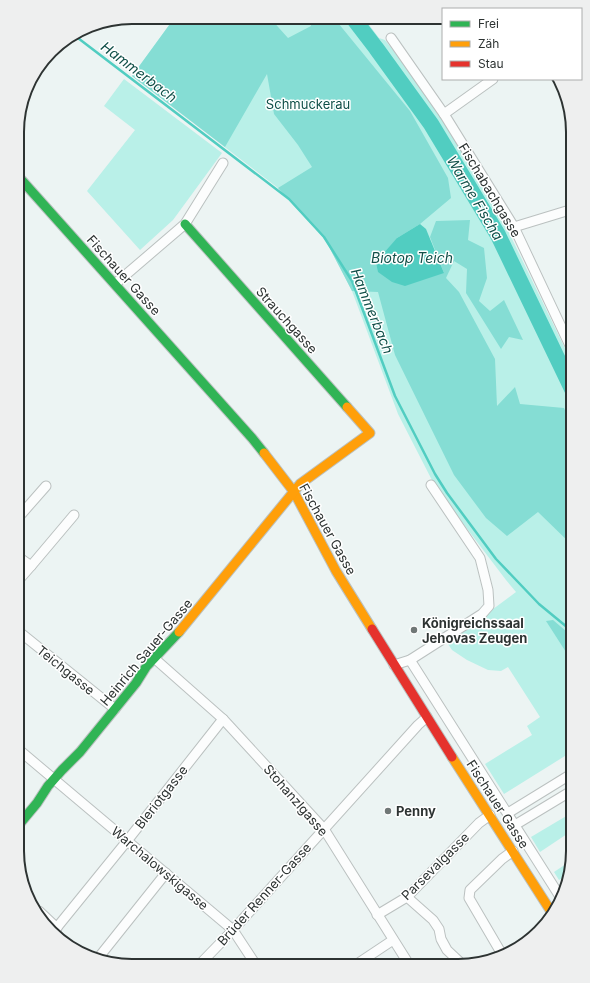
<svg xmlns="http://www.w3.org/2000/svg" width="590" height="983" viewBox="0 0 590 983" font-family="Inter,sans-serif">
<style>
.green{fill:#b9f0e8}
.forest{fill:#85ddd4}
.water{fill:#51cdc1}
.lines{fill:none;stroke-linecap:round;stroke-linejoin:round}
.stream{stroke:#51cdc1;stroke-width:2.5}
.river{stroke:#51cdc1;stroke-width:16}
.street-casing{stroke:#bbc1c0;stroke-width:11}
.fast-casing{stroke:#bbc1c0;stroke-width:11}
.slow-casing{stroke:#bbc1c0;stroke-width:11}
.jam-casing{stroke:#bbc1c0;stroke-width:11}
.street{stroke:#fcfdfd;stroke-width:9}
.fast{stroke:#30b455;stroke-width:9}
.slow{stroke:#ff9f0a;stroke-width:9}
.jam{stroke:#e5322d;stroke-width:9}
.poi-dot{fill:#707776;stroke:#fff;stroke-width:1.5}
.labels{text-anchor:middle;stroke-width:3;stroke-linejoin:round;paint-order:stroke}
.park-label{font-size:13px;fill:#0e4e47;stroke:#fff}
.street-label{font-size:13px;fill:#2d3332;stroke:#fff}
.poi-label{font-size:13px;font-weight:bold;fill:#2d3332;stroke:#fff;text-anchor:start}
.water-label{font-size:14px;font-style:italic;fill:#125049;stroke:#fff}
.rim{fill:none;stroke:#2d3332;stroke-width:2}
</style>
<rect width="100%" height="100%" fill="#ecf4f3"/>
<!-- green -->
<g class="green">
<polygon points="175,17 364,18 379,38 385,40 410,72 469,161 500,214 573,365 573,384 571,380 565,384 573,400 573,751 504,794 485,764 532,735 527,726 540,717 508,667 501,671 488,670 467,660 452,650 446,641 481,618 516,592 506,580 436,488 398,414 352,291 325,239 278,188 132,76"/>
<polygon points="124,79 222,153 173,220 140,250 87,191 135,130 104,106"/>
<polygon points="573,812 573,830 540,852 531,837"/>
<polygon points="572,860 566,876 559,880 554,872"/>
</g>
<!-- forest -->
<g class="forest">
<polygon points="175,17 270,18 288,38 311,26 310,18 334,18 410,111 448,178 451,198 420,224 397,238 444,273 430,237 436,221 470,220 468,240 484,248 487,278 479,301 490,311 504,300 523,340 509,337 501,349 466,293 467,269 454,261 446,278 459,292 495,359 497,406 515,387 520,404 564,408 573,428 573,546 538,512 507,536 486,518 454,475 395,355 378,292 352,291 325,239 278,188 312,167 298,145 274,114 267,74 225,147 132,76"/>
<polygon points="553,620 573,637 573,663 546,621"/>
</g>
<!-- water -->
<polygon class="water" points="420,224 426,229 444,273 405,286 392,282 378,272 376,262 397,238"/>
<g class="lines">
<!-- stream -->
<polyline class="stream" points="74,35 289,199 324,237 352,281 395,396 435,474 447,493 496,559 539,604 573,632"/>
<!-- river -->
<polyline class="river" points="353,18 376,48 431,124 498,235 573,391"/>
<defs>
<g id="street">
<polyline points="391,38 444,114 514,227 573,352"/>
<polyline points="444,114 493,79"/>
<polyline points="514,227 573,209"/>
<polyline points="115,284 185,224 223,163"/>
<polyline points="17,519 46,486"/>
<polyline points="31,566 74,515"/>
<polyline points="17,582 31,566 17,556"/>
<polyline points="17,630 115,709"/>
<polyline points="154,658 223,719 324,829 410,966"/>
<polyline points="410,660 559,895"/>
<polyline points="394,665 410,660 482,614 489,606 488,590 480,558 431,485"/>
<polyline points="17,748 233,930 256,965"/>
<polyline points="508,813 573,773"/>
<polyline points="515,825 573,790"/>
<polyline points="407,897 433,920 439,929 441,939 447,950 463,965"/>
<polyline points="39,911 57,928"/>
<polyline points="377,915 407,897 479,823 490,815"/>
<polyline points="54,931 127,841 223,719"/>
<polyline points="503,956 469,898 470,890 502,859 513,851"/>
<polyline points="99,957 166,873"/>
<polyline points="199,965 233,930 418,725 427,717"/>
<polyline points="354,966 393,940"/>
</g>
<g id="fast">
<polyline points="18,176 252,438 264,453"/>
<polyline points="185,224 347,407"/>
<polyline points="17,827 37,803 48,786 62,770 80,752 136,683 146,667 179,632"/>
</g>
<g id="slow">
<polyline points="264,453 294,492 336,571 372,629"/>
<polyline points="179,632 300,484 370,433 347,407"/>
<polyline points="452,757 552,913"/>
</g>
<polyline id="jam" points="372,629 452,757"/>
</defs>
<!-- street casing -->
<use href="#street" class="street-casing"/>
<!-- fast casing -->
<use href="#fast" class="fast-casing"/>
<!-- slow casing -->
<use href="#slow" class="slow-casing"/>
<!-- jam casing -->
<use href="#jam" class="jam-casing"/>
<!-- street -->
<use href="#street" class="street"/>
<!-- fast -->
<use href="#fast" class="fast"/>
<!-- slow -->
<use href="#slow" class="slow"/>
<!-- jam -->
<use href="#jam" class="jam"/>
</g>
<!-- markers -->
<g class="poi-dot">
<circle cx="414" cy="630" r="4"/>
<circle cx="388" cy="811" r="4"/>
</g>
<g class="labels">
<!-- park labels -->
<g class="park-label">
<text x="308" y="109">Schmuckerau</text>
</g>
<!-- street labels -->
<g class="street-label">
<text transform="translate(490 190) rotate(59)" y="5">Fischabachgasse</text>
<text transform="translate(124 275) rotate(48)" y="5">Fischauer Gasse</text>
<text transform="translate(287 320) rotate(48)" y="5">Strauchgasse</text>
<text transform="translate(328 529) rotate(61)" y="5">Fischauer Gasse</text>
<text transform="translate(146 652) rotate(-50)" y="5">Heinrich Sauer-Gasse</text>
<text transform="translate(66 670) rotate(39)" y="5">Teichgasse</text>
<text transform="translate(161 797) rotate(-52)" y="5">Bleriotgasse</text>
<text transform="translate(296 800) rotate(49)" y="5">Stohanzlgasse</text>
<text transform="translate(498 804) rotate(57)" y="5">Fischauer Gasse</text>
<text transform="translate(435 866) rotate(-45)" y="5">Parsevalgasse</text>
<text transform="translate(160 868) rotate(40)" y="5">Warchalowskigasse</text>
<text transform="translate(264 894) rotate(-48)" y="5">Brüder Renner-Gasse</text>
</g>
<!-- poi labels -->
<g class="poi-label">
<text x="422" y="628">Königreichssaal<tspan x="422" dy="15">Jehovas Zeugen</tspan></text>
<text x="396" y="816">Penny</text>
</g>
<!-- water labels -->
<g class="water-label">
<text transform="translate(139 72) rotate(37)" y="5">Hammerbach</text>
<text transform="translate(475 198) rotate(59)" y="5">Warme Fischa</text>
<text x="412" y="263">Biotop Teich</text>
<text transform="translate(372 311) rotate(68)" y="5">Hammerbach</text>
</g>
</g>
<!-- crop -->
<path d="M0 0H590V983H0ZM132 24H458A108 108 0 0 1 566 132V851A108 108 0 0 1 458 959H132A108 108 0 0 1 24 851V132A108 108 0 0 1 132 24Z" fill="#eeefef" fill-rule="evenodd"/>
<path class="rim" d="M132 24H458A108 108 0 0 1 566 132V851A108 108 0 0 1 458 959H132A108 108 0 0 1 24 851V132A108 108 0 0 1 132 24Z"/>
<!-- legend -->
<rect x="442" y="8" width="140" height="72" fill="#ffffff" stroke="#abadad"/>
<rect x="450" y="21" width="20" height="6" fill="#30b455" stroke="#abadad"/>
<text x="478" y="28" font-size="12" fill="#2d3332">Frei</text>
<rect x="450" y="41" width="20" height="6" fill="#ff9f0a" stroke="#abadad"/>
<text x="478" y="48" font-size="12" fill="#2d3332">Zäh</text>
<rect x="450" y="61" width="20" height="6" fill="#e5322d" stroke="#abadad"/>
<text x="478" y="68" font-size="12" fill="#2d3332">Stau</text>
</svg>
